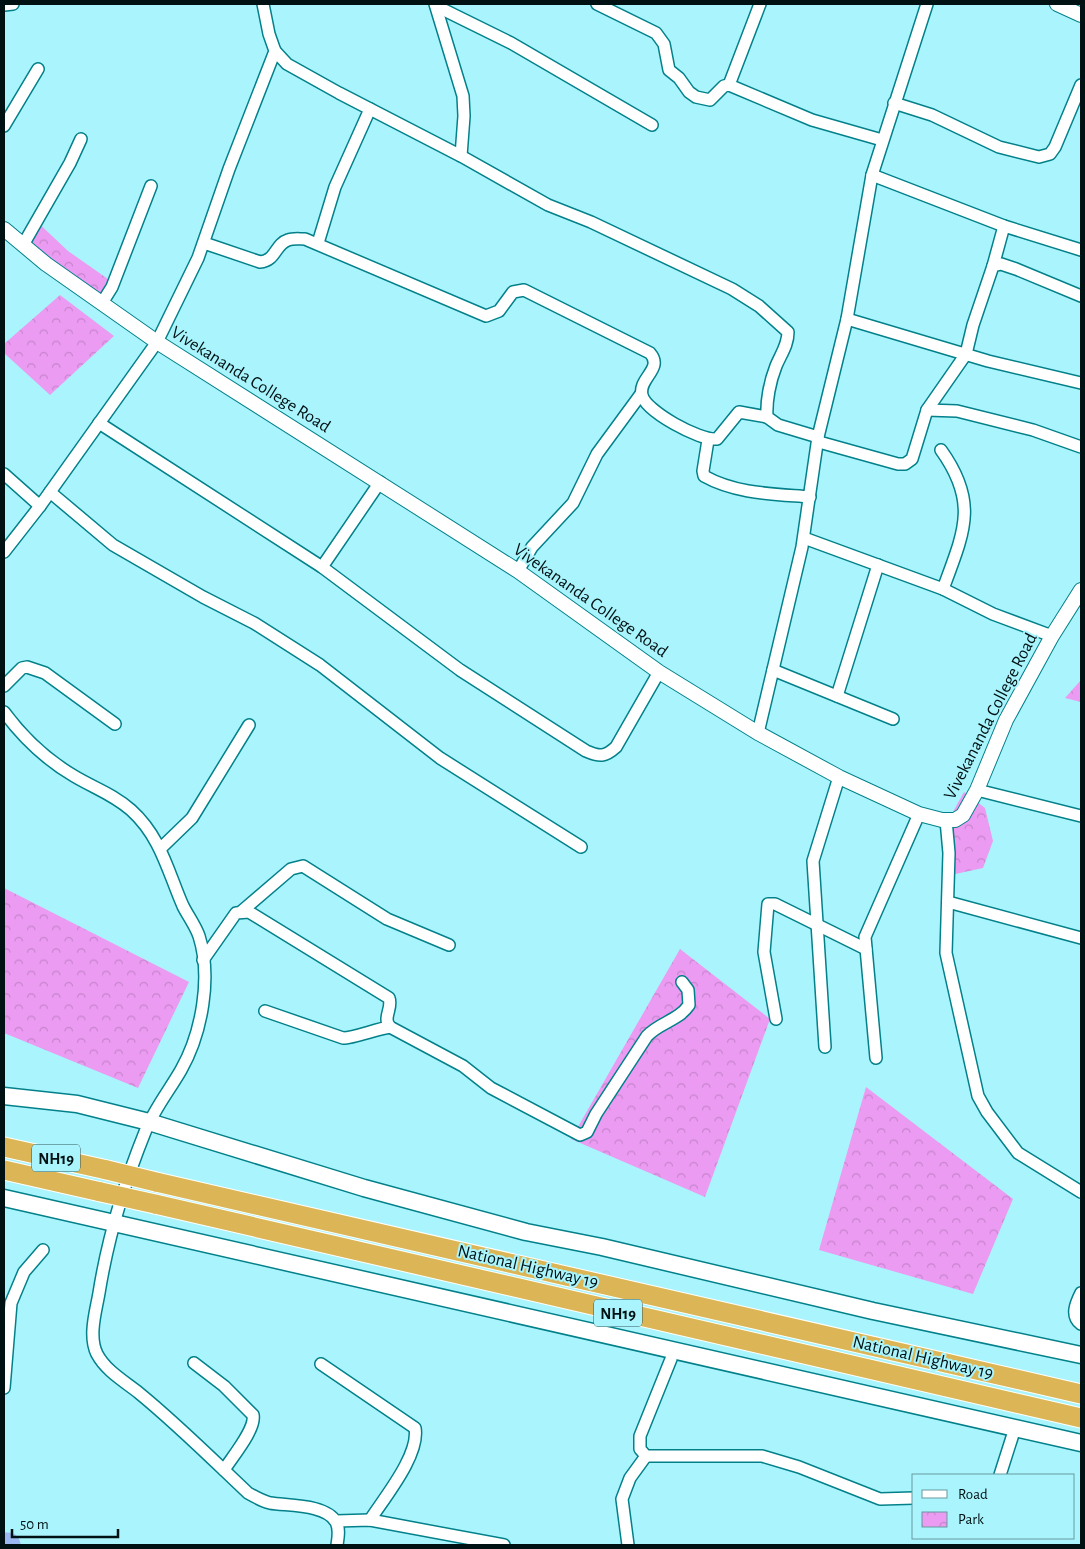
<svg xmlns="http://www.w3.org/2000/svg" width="1085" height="1549" viewBox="0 0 1085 1549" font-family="'Alegreya Sans',sans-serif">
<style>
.park{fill:url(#park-crowns)}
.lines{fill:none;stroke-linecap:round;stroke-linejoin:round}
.river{stroke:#9cb8f2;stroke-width:25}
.minor-casing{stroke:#03808a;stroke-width:14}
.tertiary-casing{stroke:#03808a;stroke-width:16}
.secondary-casing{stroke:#03808a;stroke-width:19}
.trunk-casing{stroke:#fff;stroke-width:21}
.minor{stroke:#fff;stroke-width:11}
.tertiary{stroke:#fff;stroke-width:14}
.secondary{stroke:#fff;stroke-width:16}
.trunk{stroke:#dcb656;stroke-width:19}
.trunk-bridge-casing{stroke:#fff;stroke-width:21;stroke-linecap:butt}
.trunk-bridge{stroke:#dcb656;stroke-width:19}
.labels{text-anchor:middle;stroke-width:4;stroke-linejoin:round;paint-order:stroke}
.shield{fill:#aaf5fd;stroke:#335559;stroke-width:1}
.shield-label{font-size:16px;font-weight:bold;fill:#001113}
.street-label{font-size:18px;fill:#001113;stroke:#aaf5fd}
</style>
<defs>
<pattern id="park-crowns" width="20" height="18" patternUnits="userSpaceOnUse" patternTransform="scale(1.25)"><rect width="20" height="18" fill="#eb9bf1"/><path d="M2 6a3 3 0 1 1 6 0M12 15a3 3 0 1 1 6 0" fill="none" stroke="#c884ce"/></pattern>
</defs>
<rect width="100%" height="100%" fill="#aaf5fd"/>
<!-- park -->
<g class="park">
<polygon points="32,217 68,251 108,279 100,296 20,236"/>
<polygon points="60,295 114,336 50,395 4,353 4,344"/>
<polygon points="1081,680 1081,702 1065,698"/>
<polygon points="964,792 985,808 993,841 983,868 946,876 949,819"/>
<polygon points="4,888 189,982 138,1088 4,1033"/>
<polygon points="680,949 770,1019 705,1197 571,1139"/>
<polygon points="866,1087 1013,1199 973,1294 819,1250"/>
</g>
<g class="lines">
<!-- river -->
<polyline class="river" points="4,1545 8,1545"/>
<defs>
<g id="minor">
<polyline points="435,4 463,96 464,116 461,156"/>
<polyline points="597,4 656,33 664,44 669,70 679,78 689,92 696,97 710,100 724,86 729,85 812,120 882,140"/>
<polyline points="4,5 13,4"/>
<polyline points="436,6 511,43 652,125"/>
<path d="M275,51l12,13 52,29 122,63 87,49 43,17 141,67 27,17 29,26c0,13 -7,22 -12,34 -6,15 -10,35 -9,51l11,8 40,12"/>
<polyline points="729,85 760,4"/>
<polyline points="894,103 932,115 999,147 1039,157 1050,154 1055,147 1081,85"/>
<polyline points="4,126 38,69"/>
<polyline points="872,175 1004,226 1081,250"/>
<path d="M204,243l56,19c16,-1 15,-18 28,-22 5,-2 11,-1 17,-1l181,77 13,-5 14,-19 11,-2 126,63c14,16 -12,25 -8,42 3,16 58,46 75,44l22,-27 28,5"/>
<polyline points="318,243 335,187 370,109"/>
<polyline points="23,245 70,163 81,139"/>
<polyline points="993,266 1004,226"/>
<polyline points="102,303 112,287 151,186"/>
<polyline points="847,319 988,361 1081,383"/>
<polyline points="927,410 957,411 1033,430 1081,447"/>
<path d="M99,423l223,144 138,103 126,81c14,6 19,6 30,-4l43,-75"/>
<path d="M708,440l-5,31 1,5c32,18 70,18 106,21"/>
<polyline points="819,442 898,464 905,464 912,459 927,410 966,354 973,325 993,266 1001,264 1016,269 1081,296"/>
<path d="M941,450c38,53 23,82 2,139l50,25 59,22"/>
<polyline points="4,474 40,506"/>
<polyline points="50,492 113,545 203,597 254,623 320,665 440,758 581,847"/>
<polyline points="804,538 943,589"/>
<polyline points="4,552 40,506 157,342 198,258 229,169 275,51 269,34 263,4"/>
<polyline points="322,567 380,482"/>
<polyline points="518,571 532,547 573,503 597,454 641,394"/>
<polyline points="773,670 893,719"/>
<polyline points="4,686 22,668 27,667 45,673 115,724"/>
<polyline points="837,696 878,565"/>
<path d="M4,712c20,27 41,47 70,64 20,12 39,18 57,34 30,27 37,62 52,96 5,10 12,19 16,30 13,41 3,97 -18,134 -12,21 -27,39 -36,62 -21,52 -37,105 -46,161 -3,18 -11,43 -2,61 9,17 27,27 42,39 38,31 73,66 109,100 7,4 14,8 22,10 18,3 56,1 66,19 4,7 2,16 1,23"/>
<polyline points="758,733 802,547 818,437 847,319 872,175 927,4"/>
<polyline points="977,790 1081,816"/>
<polyline points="946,820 949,853 946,953 978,1096 987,1112 1018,1153 1081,1192"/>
<polyline points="161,848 192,818 249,725"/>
<polyline points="948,902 1081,938"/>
<polyline points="242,911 291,869 303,866 387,919 449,945"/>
<path d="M203,960l33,-47 13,-1 140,86c4,10 -7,20 1,29l73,39 28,22 89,47 7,-3 9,-18 51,-78c13,-14 31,-15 42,-31l-1,-15 -6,-8"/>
<path d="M265,1011l78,27c11,0 33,-9 47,-11"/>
<polyline points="776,1019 764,952 768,904 775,904 866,949"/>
<polyline points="825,1047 813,861 839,777"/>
<polyline points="876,1058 865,937 919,814"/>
<path d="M1081,1293c-5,10 -11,23 0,31"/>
<polyline points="671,1359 640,1436 640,1449 646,1456 762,1456 799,1467 880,1499 914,1498"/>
<path d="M194,1363l30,23 29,29c3,14 -21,42 -29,55"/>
<path d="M321,1364l94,64c5,27 -31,70 -45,92"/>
<polyline points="4,1388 11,1303 24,1272 43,1250"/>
<polyline points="1000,1475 1015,1428"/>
<polyline points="336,1521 370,1520 504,1545"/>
<polyline points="628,1545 622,1499 630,1478 646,1456"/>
</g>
<g id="tertiary">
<polyline points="1057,4 1081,15"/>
<polyline points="4,229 46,264 157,342 518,571 659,672 758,733 839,777 919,814 942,820 955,820 963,815 977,790 1006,720 1052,636 1081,590"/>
</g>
<g id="secondary">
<polyline points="4,1096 77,1104 149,1122 364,1188 526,1232 602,1247 873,1311 1081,1355"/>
<polyline points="4,1198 1081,1443"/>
</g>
<g id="trunk">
<polyline points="4,1147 107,1170"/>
<polyline points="4,1170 101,1192"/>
<polyline points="156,1182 1081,1394"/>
<polyline points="155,1204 1081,1418"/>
</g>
</defs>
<!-- minor casing -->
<use href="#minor" class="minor-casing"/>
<!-- tertiary casing -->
<use href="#tertiary" class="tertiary-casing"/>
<!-- secondary casing -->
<use href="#secondary" class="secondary-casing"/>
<!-- trunk casing -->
<use href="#trunk" class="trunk-casing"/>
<!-- minor -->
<use href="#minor" class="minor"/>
<!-- tertiary -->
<use href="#tertiary" class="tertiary"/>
<!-- secondary -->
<use href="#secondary" class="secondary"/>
<!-- trunk -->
<use href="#trunk" class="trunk"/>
<defs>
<g id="trunk-bridge">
<polyline points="107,1170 156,1182"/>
<polyline points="101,1192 155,1204"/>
</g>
</defs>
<!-- trunk-bridge casing -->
<use href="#trunk-bridge" class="trunk-bridge-casing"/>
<!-- trunk-bridge -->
<use href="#trunk-bridge" class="trunk-bridge"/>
</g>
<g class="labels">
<!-- shield labels -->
<g class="shield">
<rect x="32" y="1144.5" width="48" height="27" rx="4"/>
<rect x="594" y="1299.5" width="48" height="27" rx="4"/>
</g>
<g class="shield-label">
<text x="56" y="1164">NH19</text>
<text x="618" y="1319">NH19</text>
</g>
<!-- street labels -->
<g class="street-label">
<text transform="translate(251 379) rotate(32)" y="6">Vivekananda College Road</text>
<text transform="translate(591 600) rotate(35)" y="6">Vivekananda College Road</text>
<text transform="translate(990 716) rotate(-63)" y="6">Vivekananda College Road</text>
<text transform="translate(528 1266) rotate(13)" y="6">National Highway 19</text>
<text transform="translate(923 1357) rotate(13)" y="6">National Highway 19</text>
</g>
</g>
<!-- border -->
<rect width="1085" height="1549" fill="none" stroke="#001113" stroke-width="10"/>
<!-- legend -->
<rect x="912" y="1474" width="162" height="65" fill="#aaf5fd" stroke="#669a9f"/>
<rect x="922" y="1490" width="25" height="8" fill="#ffffff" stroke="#669a9f"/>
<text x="958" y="1499" font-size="15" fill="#001113">Road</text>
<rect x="922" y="1512" width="25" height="15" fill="url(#park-crowns)" stroke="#669a9f"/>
<text x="958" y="1524" font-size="15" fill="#001113">Park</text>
<!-- scale -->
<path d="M12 1529v8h106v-8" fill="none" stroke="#001113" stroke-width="2.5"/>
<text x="20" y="1529" font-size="15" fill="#001113" stroke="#aaf5fd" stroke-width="4" paint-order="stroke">50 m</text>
</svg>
